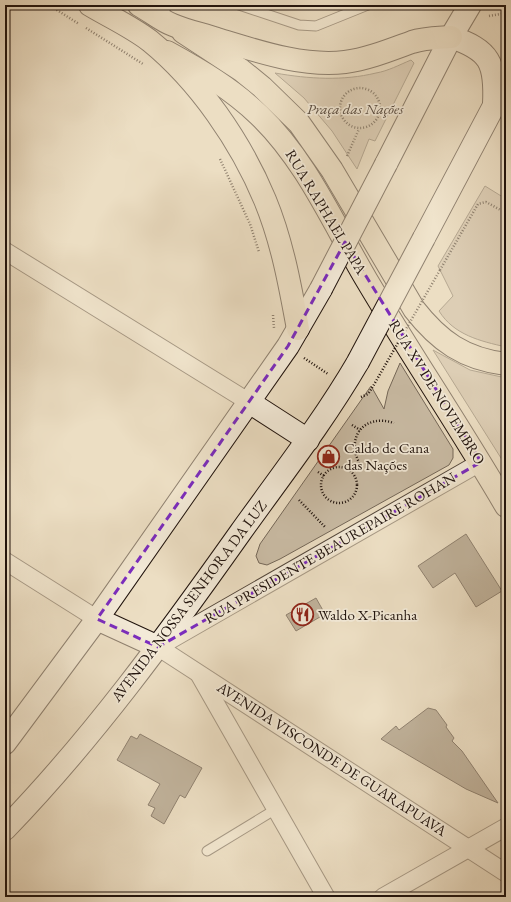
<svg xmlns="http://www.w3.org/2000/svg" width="511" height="902" viewBox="0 0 511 902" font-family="'EB Garamond',serif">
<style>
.green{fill:#c9bba4;stroke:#746758}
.building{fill:#8a7d6c;stroke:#20130d}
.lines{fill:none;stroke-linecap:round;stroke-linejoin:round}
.lane-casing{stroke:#53463a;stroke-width:11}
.street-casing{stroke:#53463a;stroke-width:19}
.secondary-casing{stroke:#20130d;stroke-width:24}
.primary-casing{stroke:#20130d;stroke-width:24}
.highway-casing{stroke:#20130d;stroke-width:24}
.path{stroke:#20130d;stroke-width:2.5;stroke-dasharray:1 2;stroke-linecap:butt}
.lane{stroke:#f3ead8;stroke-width:9}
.street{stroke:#f3ead8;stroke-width:17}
.secondary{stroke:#f3ead8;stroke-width:22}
.primary{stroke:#ecdec3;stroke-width:22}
.highway{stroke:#ecdec3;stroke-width:22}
.secondary-bridge-casing{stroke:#20130d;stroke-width:24;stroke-linecap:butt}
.path-bridge{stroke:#20130d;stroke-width:2.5;stroke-dasharray:1 2;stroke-linecap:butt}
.secondary-bridge{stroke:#f3ead8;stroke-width:22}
.marked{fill:none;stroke:#7b2cbf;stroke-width:3;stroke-dasharray:8 5;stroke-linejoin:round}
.labels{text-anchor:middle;stroke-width:3.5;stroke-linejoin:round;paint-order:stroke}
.park-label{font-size:15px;font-style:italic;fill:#5b4e42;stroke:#f3ead8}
.street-label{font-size:15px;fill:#20130d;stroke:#f3ead8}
.poi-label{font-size:15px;fill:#20130d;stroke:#f3ead8;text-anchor:start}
</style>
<rect width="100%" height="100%" fill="#ecdec3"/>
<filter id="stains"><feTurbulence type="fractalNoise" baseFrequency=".005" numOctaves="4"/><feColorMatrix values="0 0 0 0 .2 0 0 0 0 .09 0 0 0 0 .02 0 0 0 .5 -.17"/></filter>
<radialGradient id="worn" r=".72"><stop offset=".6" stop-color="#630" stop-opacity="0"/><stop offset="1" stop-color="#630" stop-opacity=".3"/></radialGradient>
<!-- green -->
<g class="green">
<path d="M411,60l3,3 -39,78 -6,-2 -12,30 -25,-38 -28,-33 -29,-25c34,6 68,8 101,0 12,-2 23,-8 35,-13z"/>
<path d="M485,186l21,13v148c-26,-6 -52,-12 -67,-36l14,-15 -15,-30z"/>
<polygon points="433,350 470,370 506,378 506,466"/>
<polygon points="400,363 453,449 453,458 449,465 280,559 267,565 259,563 256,556 260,544 371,386 384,409 388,391"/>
</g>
<!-- building -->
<g class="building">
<polygon points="466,534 502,591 476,607 455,573 433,588 418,566"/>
<polygon points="316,598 325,614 296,631 286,615"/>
<polygon points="428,708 436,710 447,725 446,727 454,738 452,741 462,751 498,803 466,789 381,739 396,726 399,730"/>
<polygon points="140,734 202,768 185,798 180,795 164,824 151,816 155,808 148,805 160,784 117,760 131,736 137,739"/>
</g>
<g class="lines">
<defs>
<g id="lane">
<polyline points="239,5 299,25 316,26 368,5"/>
<polyline points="159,17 168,5"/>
<polyline points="207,851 276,809"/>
</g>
<g id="street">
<polyline points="5,251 249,402"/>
<polyline points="481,462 158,647 506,873"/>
<polyline points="5,561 97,619"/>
<polyline points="200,676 326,897"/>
<polyline points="383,897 506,827"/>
</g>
<g id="secondary">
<path d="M451,37c39,13 45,26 43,67"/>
<polyline points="386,164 451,37 470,5"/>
<polyline points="424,238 506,83"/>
<polyline points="249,402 308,440"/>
<polyline points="97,619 158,647"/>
<polyline points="5,743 97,619 288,346 321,289"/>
<path d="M5,829c88,-91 162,-193 235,-296 40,-56 83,-111 118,-171"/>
</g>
<g id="primary">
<path d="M183,32l58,38 21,17 37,36 33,47 82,139c25,32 50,50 92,55"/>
<path d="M167,52c33,18 65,37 92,63 47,45 74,108 107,164 45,76 95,150 140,227"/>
</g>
<g id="highway">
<path d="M90,5c20,12 42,22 60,36 49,40 91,101 115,159 17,41 25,85 33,129"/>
<path d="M139,5c11,6 23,16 34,20 14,6 29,9 44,14 40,12 85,28 128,23 23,-3 45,-12 67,-20 12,-4 26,-4 39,-5"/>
</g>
</defs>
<!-- lane casing -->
<use href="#lane" class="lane-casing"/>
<!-- street casing -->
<use href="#street" class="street-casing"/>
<!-- secondary casing -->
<use href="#secondary" class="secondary-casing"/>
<!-- primary casing -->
<use href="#primary" class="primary-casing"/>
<!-- highway casing -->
<use href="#highway" class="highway-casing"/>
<!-- path -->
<g class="path">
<polyline points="49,5 79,24"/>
<polyline points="489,16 506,13"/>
<polyline points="86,28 143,64"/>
<circle cx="360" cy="108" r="20"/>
<polyline points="347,156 359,129"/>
<polyline points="220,159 250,224 259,252"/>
<polyline points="440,270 478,204 486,202 506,213"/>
<polyline points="273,315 274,328"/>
<polyline points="304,358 328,374"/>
<polyline points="361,397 368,394 372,388"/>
<polyline points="352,425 360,430"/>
<path d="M361,466c-17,-28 3,-53 33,-43"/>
<circle cx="339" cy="485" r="18"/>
<polyline points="318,472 324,476"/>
<polyline points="299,500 326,528"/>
</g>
<!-- lane -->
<use href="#lane" class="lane"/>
<!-- street -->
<use href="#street" class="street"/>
<!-- secondary -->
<use href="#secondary" class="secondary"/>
<!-- primary -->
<use href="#primary" class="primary"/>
<!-- highway -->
<use href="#highway" class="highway"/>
<defs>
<g id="secondary-bridge">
<polyline points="321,289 386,164"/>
<polyline points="358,362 424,238"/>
</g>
</defs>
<!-- secondary-bridge casing -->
<use href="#secondary-bridge" class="secondary-bridge-casing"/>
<!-- path-bridge -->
<polyline class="path-bridge" points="372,388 440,270"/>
<!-- secondary-bridge -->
<use href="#secondary-bridge" class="secondary-bridge"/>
</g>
<!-- marked area -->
<path d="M0 0H511V902H0ZM345,242l136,220 -323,185 -61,-28 191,-273z" fill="#ecdec3" fill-opacity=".55" fill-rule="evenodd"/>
<path class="marked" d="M345,242l136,220 -323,185 -61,-28 191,-273z"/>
<!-- icons -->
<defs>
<symbol id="shop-ring" viewBox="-11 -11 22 22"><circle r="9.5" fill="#f3ead8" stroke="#8f2418" stroke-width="1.5"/><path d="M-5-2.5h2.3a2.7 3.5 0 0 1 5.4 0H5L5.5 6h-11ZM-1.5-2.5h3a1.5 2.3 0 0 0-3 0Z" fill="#8f2418"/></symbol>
<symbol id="restaurant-ring" viewBox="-11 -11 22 22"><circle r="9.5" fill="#f3ead8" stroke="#8f2418" stroke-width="1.5"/><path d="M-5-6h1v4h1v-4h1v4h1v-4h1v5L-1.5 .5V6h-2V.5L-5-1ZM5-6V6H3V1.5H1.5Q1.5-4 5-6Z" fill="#8f2418"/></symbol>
</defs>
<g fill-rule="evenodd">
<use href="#shop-ring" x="316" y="444" width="25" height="25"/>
<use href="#restaurant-ring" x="290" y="602" width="25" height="25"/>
</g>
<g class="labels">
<!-- park labels -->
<g class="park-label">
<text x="355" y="114">Praça das Nações</text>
</g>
<!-- street labels -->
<g class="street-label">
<text transform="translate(326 212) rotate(59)" y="5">RUA RAPHAEL PAPA</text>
<text transform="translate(437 392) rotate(58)" y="5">RUA XV DE NOVEMBRO</text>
<text transform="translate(330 548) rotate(-30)" y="5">RUA PRESIDENTE BEAUREPAIRE ROHAN</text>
<text transform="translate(189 601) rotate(-53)" y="5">AVENIDA NOSSA SENHORA DA LUZ</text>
<text transform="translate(332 759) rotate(33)" y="5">AVENIDA VISCONDE DE GUARAPUAVA</text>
</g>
<!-- poi labels -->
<g class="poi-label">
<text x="344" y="453">Caldo de Cana<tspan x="344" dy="17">das Nações</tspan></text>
<text x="318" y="620">Waldo X-Picanha</text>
</g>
</g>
<!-- margin -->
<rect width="511" height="902" fill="none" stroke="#ecdec3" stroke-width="20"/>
<rect x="6" y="6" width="499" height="890" fill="none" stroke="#20130d" stroke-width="2"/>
<rect x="10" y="10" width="491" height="882" fill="none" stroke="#20130d"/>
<rect width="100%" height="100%" filter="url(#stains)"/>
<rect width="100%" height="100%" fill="url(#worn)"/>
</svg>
